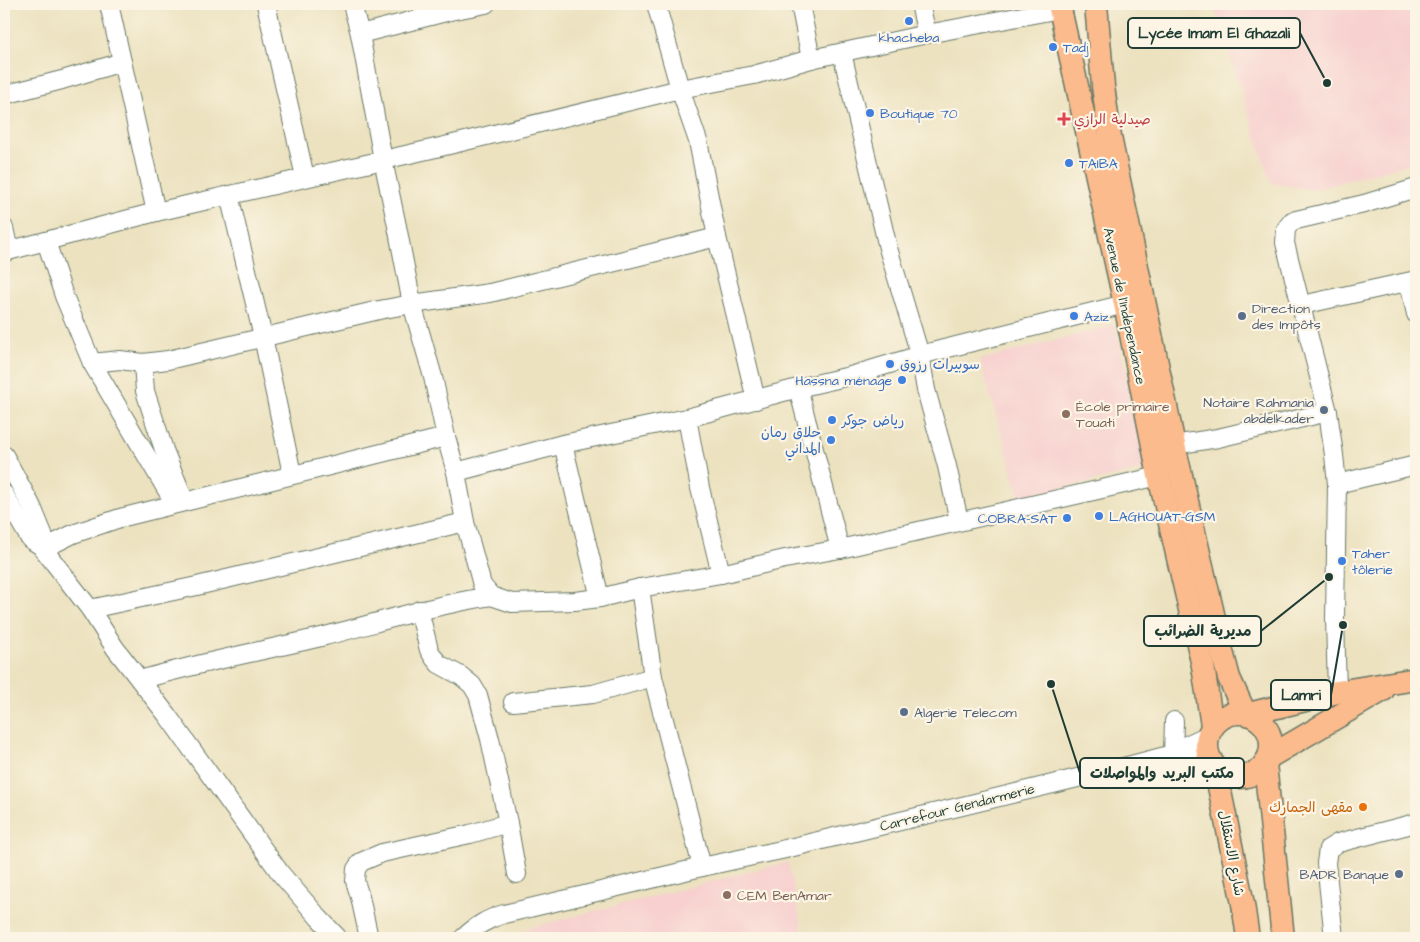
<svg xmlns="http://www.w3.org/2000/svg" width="1420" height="942" viewBox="0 0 1420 942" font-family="'Architects Daughter','Playpen Sans Arabic',sans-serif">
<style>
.built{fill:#f7d0cf}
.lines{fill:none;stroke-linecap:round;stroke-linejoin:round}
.minor-casing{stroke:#677765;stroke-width:20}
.major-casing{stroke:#677765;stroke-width:25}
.minor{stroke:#fff;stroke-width:18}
.major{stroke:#fbbb8c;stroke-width:22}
.shop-dot{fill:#3f7fe0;stroke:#fcf5e5;stroke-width:2}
.health-dot{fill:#e0444e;stroke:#fcf5e5;stroke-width:2}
.service-dot{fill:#5c6f8a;stroke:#fcf5e5;stroke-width:2}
.education-dot{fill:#8d6e63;stroke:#fcf5e5;stroke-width:2}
.food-dot{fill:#e8710a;stroke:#fcf5e5;stroke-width:2}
.labels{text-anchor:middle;stroke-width:4.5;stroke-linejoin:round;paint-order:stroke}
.shop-label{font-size:14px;fill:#366cbe;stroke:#fcf5e5;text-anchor:start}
.health-label{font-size:14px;fill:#be3a42;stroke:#fcf5e5;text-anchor:start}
.street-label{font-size:14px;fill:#1f3d34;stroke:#fcf5e5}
.service-label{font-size:14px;fill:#4e5e75;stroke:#fcf5e5;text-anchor:start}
.education-label{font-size:14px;fill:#785e54;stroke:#fcf5e5;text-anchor:start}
.food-label{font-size:14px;fill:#c56008;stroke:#fcf5e5;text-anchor:end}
.leader{fill:none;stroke:#1f3d34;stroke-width:2}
.callout-dot{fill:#1f3d34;stroke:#fcf5e5;stroke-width:2}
.callout{fill:#fcf5e5;stroke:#1f3d34;stroke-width:2}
.callout-label{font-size:15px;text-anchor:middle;font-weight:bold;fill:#1f3d34}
</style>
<rect width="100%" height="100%" fill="#fcf5e5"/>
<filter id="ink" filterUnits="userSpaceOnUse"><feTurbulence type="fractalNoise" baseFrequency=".02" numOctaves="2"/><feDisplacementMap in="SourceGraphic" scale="10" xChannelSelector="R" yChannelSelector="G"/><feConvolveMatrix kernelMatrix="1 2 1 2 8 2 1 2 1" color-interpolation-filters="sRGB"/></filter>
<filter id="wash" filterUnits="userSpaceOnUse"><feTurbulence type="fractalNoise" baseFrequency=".0096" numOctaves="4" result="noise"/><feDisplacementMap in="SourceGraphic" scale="20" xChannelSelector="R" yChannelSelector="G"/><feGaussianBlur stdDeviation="1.12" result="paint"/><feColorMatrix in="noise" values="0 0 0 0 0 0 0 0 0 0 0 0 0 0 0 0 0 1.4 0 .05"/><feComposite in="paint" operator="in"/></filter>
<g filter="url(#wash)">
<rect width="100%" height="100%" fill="#ece2c0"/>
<!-- built -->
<g class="built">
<polygon points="1213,4 1416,4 1416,162 1312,190 1271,183"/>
<polygon points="1115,325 1150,468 1020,498 980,360"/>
<polygon points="788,862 804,938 513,938 528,928"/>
</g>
</g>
<g filter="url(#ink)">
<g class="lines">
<defs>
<g id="minor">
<polyline points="109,4 156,212"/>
<polyline points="266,4 305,177"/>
<polyline points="352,4 360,34 383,160 397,226 412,304 433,377 446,437 456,472 465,522"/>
<polyline points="656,4 680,89 698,141 717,237 756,400"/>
<polyline points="800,4 811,59"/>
<polyline points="920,4 927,34"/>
<polyline points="360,34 450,11 486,4"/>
<polyline points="842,53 888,248 920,355 926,390 947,466 959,521"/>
<polyline points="4,95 62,80 122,62"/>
<polyline points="229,195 263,337 292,474"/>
<polyline points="4,228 9,251"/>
<polyline points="46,241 64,296 92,363 175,504"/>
<polyline points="4,252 156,212 449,145 680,89 754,75 811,59 927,34 1060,9"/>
<polyline points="1409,282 1416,314"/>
<polyline points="1302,305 1416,280"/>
<polyline points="92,363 120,360 143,363 168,360 379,310 412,304 490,293 717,237"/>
<polyline points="143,363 145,391 164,450 185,502"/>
<polyline points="798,388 840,549"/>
<polyline points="687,418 700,488 721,574"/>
<polyline points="563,444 600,598"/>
<polyline points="1174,445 1218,438 1328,412"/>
<polyline points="4,455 32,507 43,534 41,546"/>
<polyline points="456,472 563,444 687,418 798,388 850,376 920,355 1125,304"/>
<polyline points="1337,484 1416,465"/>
<polyline points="4,494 30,539 41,546 90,609 115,648 167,715 281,874 319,918 338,938"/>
<polyline points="43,549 73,534 120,518 446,437"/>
<polyline points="640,588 653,677 702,867"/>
<polyline points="90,609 197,586 465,522 482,585 491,596 512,603 575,601 600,598 640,588 721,574 785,559 840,549 1159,476"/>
<polyline points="419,610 429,650 434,658 439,664 461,676 472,685 478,695 490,739 508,823 517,874"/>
<path d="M140,680c61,-18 123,-29 185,-44 55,-14 109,-31 166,-40"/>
<polyline points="1337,692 1335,618 1337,484 1334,455 1328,412 1285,243 1286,229 1292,221 1364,204 1416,188"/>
<polyline points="513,702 593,694 653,677"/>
<polyline points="1173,754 1197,756 1211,761"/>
<polyline points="1173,754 1174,721"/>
<polyline points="369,938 360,897 355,881 356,869 361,862 382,853 470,834 508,823"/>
<path d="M463,938c13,-12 24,-19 41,-24l198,-47 79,-17 350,-85 42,-11 7,-6 28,-13"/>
<polyline points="1334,938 1326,863 1328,849 1338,843 1416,823"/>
</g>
<g id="major">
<polyline points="1059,4 1125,304 1159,476 1203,666 1212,726"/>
<polyline points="1096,4 1103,86 1110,137 1174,445 1220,644 1229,678 1245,713"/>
<circle cx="1239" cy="745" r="32"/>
<polyline points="1249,714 1337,692 1416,679"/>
<polyline points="1269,757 1383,690"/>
<polyline points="1265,763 1283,938"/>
<polyline points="1215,767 1243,904 1248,938"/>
</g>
</defs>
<!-- minor casing -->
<use href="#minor" class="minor-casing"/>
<!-- major casing -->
<use href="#major" class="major-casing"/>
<!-- minor -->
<use href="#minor" class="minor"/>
<!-- major -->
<use href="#major" class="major"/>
</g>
</g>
<!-- markers -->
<g class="shop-dot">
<circle cx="909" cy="21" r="5"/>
<circle cx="1053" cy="47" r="5"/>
<circle cx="870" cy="113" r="5"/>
<circle cx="1069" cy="163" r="5"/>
<circle cx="1074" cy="316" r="5"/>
<circle cx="890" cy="364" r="5"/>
<circle cx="902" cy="380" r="5"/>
<circle cx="832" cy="420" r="5"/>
<circle cx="831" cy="440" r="5"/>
<circle cx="1099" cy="516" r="5"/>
<circle cx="1067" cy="518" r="5"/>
<circle cx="1342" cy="561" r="5"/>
</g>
<path class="health-dot" d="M1061.5 111.5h5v5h5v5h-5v5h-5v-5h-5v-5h5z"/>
<g class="service-dot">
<circle cx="1242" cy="316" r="5"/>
<circle cx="1324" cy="410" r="5"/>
<circle cx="904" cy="712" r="5"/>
<circle cx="1399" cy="874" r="5"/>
</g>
<g class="education-dot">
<circle cx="1066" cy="414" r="5"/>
<circle cx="727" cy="895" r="5"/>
</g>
<circle class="food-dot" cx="1363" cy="807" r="5"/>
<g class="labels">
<!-- shop labels -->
<g class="shop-label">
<text x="909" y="42" text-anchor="middle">khacheba</text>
<text x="1063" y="52">Tadj</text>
<text x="880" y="118">Boutique 70</text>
<text x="1079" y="168">TAIBA</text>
<text x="1084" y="321">Aziz</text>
<text x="900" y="369">سوبيرات رزوق</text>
<text x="892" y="385" text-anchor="end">Hassna ménage</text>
<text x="842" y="425">رياض جوكر</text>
<text x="821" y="437" text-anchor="end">حلاق رمان<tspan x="821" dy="16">المداني</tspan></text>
<text x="1109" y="521">LAGHOUAT-GSM</text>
<text x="1057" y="523" text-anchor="end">COBRA-SAT</text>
<text x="1352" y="558">Taher<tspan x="1352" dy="16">tôlerie</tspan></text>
</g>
<!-- health labels -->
<g class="health-label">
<text x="1074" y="124">صيدلية الرازي</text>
</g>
<!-- street labels -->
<g class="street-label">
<text transform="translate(1125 306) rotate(78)" y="5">Avenue de l'Indépendance</text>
<text transform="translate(957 807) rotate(-14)" y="5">Carrefour Gendarmerie</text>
<text transform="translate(1232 853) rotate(79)" y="5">شارع الاستقلال</text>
</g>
<!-- service labels -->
<g class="service-label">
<text x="1252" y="313">Direction<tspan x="1252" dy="16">des Impôts</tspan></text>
<text x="1314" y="407" text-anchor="end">Notaire Rahmania<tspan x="1314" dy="16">abdelkader</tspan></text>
<text x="914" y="717">Algerie Telecom</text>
<text x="1389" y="879" text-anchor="end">BADR Banque</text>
</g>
<!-- education labels -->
<g class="education-label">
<text x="1076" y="411">École primaire<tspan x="1076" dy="16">Touati</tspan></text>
<text x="737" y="900">CEM BenAmar</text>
</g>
<!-- food labels -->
<g class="food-label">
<text x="1353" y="812">مقهى الجمارك</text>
</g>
</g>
<!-- callouts -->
<path class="leader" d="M1327 83L1300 33M1329 577L1261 631M1343 625L1331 695M1051 684L1080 773"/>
<g class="callout-dot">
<circle cx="1327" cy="83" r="5"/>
<circle cx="1329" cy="577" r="5"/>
<circle cx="1343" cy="625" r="5"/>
<circle cx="1051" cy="684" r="5"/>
</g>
<g class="callout">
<rect x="1128" y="18" width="172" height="30" rx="5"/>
<rect x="1144" y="616" width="117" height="30" rx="5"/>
<rect x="1271" y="680" width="60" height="30" rx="5"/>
<rect x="1080" y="758" width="164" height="30" rx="5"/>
</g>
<g class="callout-label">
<text x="1214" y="38">Lycée Imam El Ghazali</text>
<text x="1203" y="636">مديرية الضرائب</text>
<text x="1301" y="700">Lamri</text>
<text x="1162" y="778">مكتب البريد والمواصلات</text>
</g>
<!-- margin -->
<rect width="1420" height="942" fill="none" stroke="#fcf5e5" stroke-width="20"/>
</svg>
